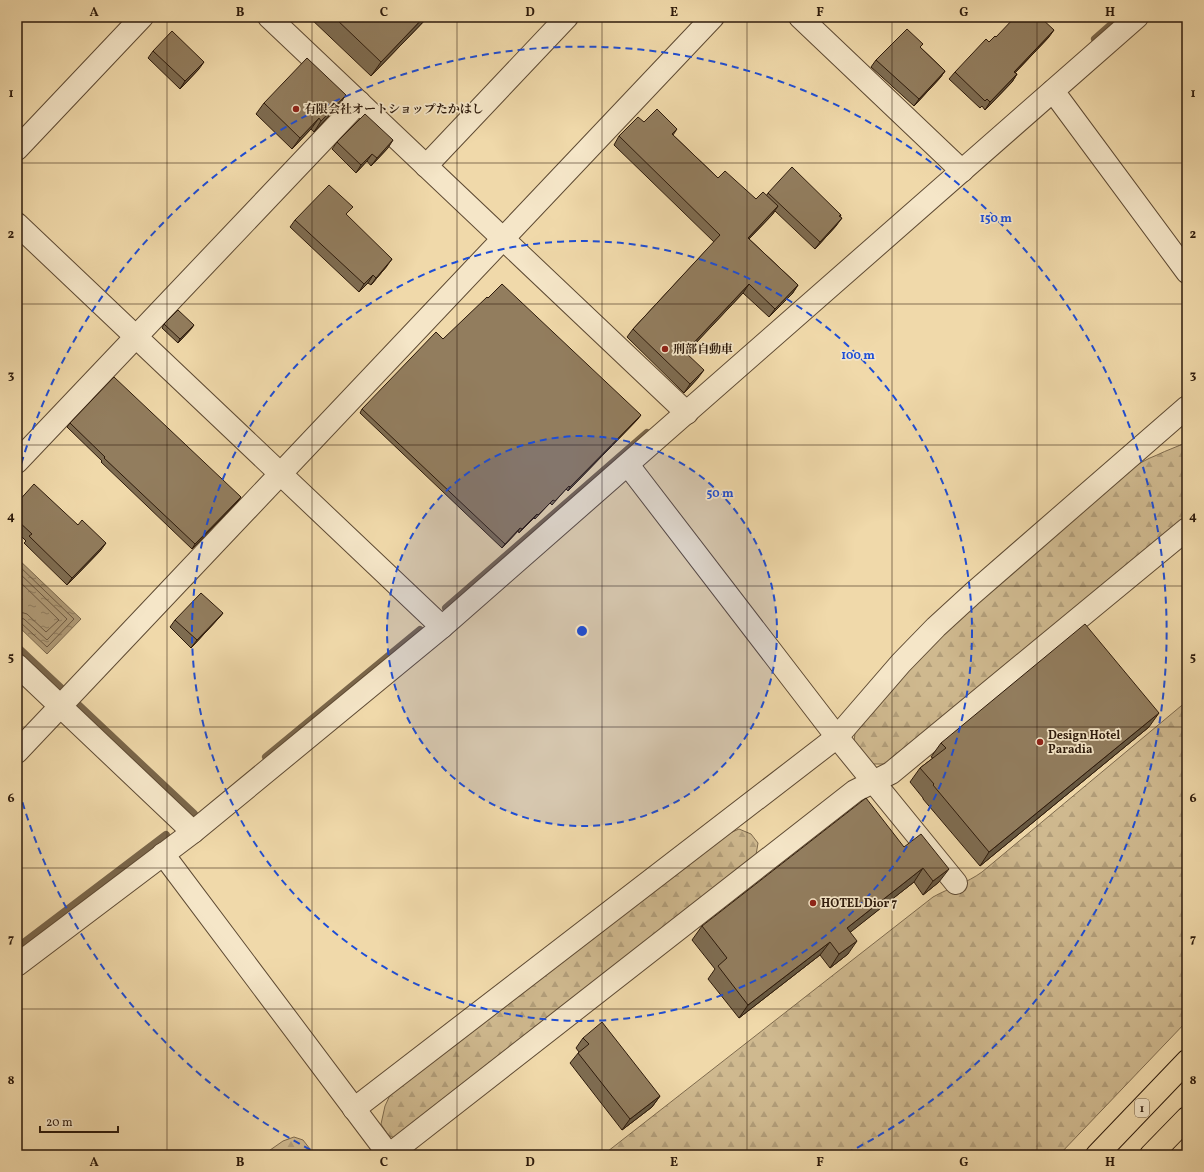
<svg xmlns="http://www.w3.org/2000/svg" width="1204" height="1172" viewBox="0 0 1204 1172" font-family="Vollkorn,'Noto Serif JP',serif">
<style>
.forest{fill:url(#forest-firs);stroke:#7e6a4d}
.water{fill:url(#water-ripples);stroke:#7a664a}
.lines{fill:none;stroke-linecap:round;stroke-linejoin:round}
.shore{stroke:#6e5940;stroke-width:1}
.stream{stroke:#7a664a;stroke-width:8}
.street-casing{stroke:#5e4a33;stroke-width:24}
.highway-casing{stroke:#2d1a0b;stroke-width:24}
.street{stroke:#f5e6c8;stroke-width:22}
.highway{stroke:#f0d9aa;stroke-width:22}
.wall{fill:#7e6c51;stroke:#2d1a0b}
.shaded-wall{fill:#665842;stroke:#2d1a0b}
.building{fill:#927d5e;stroke:#2d1a0b}
.grid{fill:none;stroke:#2d1a0b;stroke-width:1;stroke-opacity:0.55}
.ring{fill:none;stroke:#1d4ed8;stroke-width:2;stroke-dasharray:7 5}
.poi-dot{fill:#8f2418;stroke:#f5e6c8;stroke-width:1.5}
.labels{text-anchor:middle;stroke-width:3.5;stroke-linejoin:round;paint-order:stroke}
.shield{fill:#f5e6c8;stroke:#695744;stroke-width:1}
.shield-label{font-size:11px;font-weight:bold;fill:#2d1a0b}
.poi-label{font-size:12px;font-weight:bold;fill:#2d1a0b;stroke:#f5e6c8;text-anchor:start}
.centre{fill:#1d4ed8;stroke:#f5e6c8;stroke-width:2}
.ring-label{font-size:12px;text-anchor:middle;font-weight:bold;fill:#1d4ed8;stroke:#f5e6c8;stroke-width:3.5;stroke-linejoin:round;paint-order:stroke}
.neatline{fill:none;stroke:#2d1a0b;stroke-width:1.5}
.grid-label{font-size:13px;text-anchor:middle;font-weight:bold;fill:#2d1a0b}
</style>
<defs>
<pattern id="forest-firs" width="22" height="20" patternUnits="userSpaceOnUse"><rect width="22" height="20" fill="#cfb98f"/><path d="M5 1l3.5 6h-7zM16 11l3.5 6h-7z" fill="#b29e7a"/></pattern>
<pattern id="water-ripples" width="26" height="14" patternUnits="userSpaceOnUse"><rect width="26" height="14" fill="#ae9874"/><path d="M2 4q2-2 4 0t4 0M15 11q2-2 4 0t4 0" fill="none" stroke="#8e7b5d"/></pattern>
</defs>
<rect width="100%" height="100%" fill="#f0d9aa"/>
<filter id="stains"><feTurbulence type="fractalNoise" baseFrequency=".005" numOctaves="4"/><feColorMatrix values="0 0 0 0 .2 0 0 0 0 .09 0 0 0 0 .02 0 0 0 .5 -.17"/></filter>
<radialGradient id="worn" r=".72"><stop offset=".6" stop-color="#630" stop-opacity="0"/><stop offset="1" stop-color="#630" stop-opacity=".3"/></radialGradient>
<!-- forest -->
<g class="forest">
<path d="M1187,442v77l-300,245h-15l-18,-22 1,-9 5,-7 49,-56 34,-36 185,-163c9,-6 18,-12 29,-16 10,-5 20,-8 30,-13z"/>
<path d="M1187,701v320l-128,134h-456l330,-258c16,-9 34,-14 49,-25z"/>
<polygon points="739,829 751,834 758,843 756,855 394,1138 388,1135 381,1124 385,1106 391,1093 728,834"/>
<polygon points="294,1137 303,1140 310,1149 309,1155 263,1155 283,1141"/>
</g>
<!-- water -->
<polygon class="water" points="17,558 81,619 47,654 17,625"/>
<g class="lines">
<!-- shore -->
<g class="shore">
<polyline points="17,564 74,619 47,647 21,623 17,622"/>
<polyline points="17,571 67,619 47,640 24,619 17,617"/>
<polyline points="17,579 59,620 46,632 27,614 17,611"/>
</g>
<!-- stream -->
<g class="stream">
<polyline points="1095,39 1120,17"/>
<polyline points="446,608 647,433"/>
<polyline points="17,647 65,692"/>
<polyline points="75,702 194,814"/>
<polyline points="266,757 420,630"/>
<polyline points="17,948 166,835"/>
</g>
<defs>
<g id="street">
<polyline points="269,17 687,413"/>
<polyline points="800,17 962,171"/>
<polyline points="1053,91 1187,272"/>
<polyline points="17,149 142,17"/>
<polyline points="426,166 567,17"/>
<polyline points="17,224 442,627"/>
<polyline points="17,462 359,102"/>
<polyline points="628,465 837,737 956,883"/>
<polyline points="17,665 193,832"/>
<polyline points="17,752 713,17"/>
<polyline points="163,854 389,1155"/>
<polyline points="17,965 193,832 442,627 1137,17"/>
<polyline points="354,1109 837,737 901,663 936,627 972,594 1187,407"/>
<polyline points="389,1155 855,791 891,773 1187,529"/>
</g>
<g id="highway">
<polyline points="1097,1155 1187,1061"/>
<polyline points="1151,1155 1187,1118"/>
</g>
</defs>
<!-- street casing -->
<use href="#street" class="street-casing"/>
<!-- highway casing -->
<use href="#highway" class="highway-casing"/>
<!-- street -->
<use href="#street" class="street"/>
<!-- highway -->
<use href="#highway" class="highway"/>
</g>
<!-- wall -->
<g class="wall">
<polygon points="309,17 428,17 371,76"/>
<polygon points="996,37 1049,37 1015,73 1017,74 1012,82 985,110 982,106 980,108 949,79 955,72"/>
<polygon points="923,44 920,47 945,71 940,78 914,106 871,67 876,60"/>
<polygon points="153,51 199,69 180,89 148,58"/>
<polygon points="346,95 338,106 314,132 311,129 292,149 256,114 264,103"/>
<polygon points="644,122 677,129 673,135 718,178 756,199 767,195 768,193 841,215 840,217 836,226 815,249 775,211 772,215 749,239 798,285 792,294 769,317 743,293 686,353 698,378 684,393 627,337 633,329 714,242 614,145 619,136"/>
<polygon points="337,142 388,148 371,166 367,161 356,173 332,149"/>
<polygon points="347,215 387,266 371,285 368,283 359,292 290,227 295,220"/>
<polygon points="164,324 192,328 178,343 162,328"/>
<polygon points="443,339 638,419 568,491 566,489 552,505 550,503 535,519 534,518 519,533 518,531 502,548 360,413 362,409"/>
<polygon points="70,423 241,497 238,501 192,549 101,462 102,461 67,427"/>
<polygon points="17,503 78,525 101,550 67,585 24,543 26,541 17,532"/>
<polygon points="223,613 217,620 191,648 170,627 175,620"/>
<polygon points="1149,727 980,866 923,799 923,798 910,782 920,768 933,758 931,757 941,743"/>
<polygon points="904,847 939,882 923,895 914,882 850,932 848,954 830,968 820,955 739,1018 708,979 715,969 692,940 702,926"/>
<polygon points="583,1038 660,1096 652,1107 622,1130 570,1063 579,1052 576,1048"/>
</g>
<!-- shaded-wall -->
<g class="shaded-wall">
<polygon points="424,17 428,17 371,76 381,62"/>
<polygon points="1054,30 1049,37 1009,79 1014,72"/>
<polygon points="204,62 199,69 180,89 185,81"/>
<polygon points="945,71 940,78 914,106 919,99"/>
<polygon points="1017,74 1012,82 985,110 990,102"/>
<polygon points="346,95 338,106 314,132 321,121"/>
<polygon points="319,118 311,129 292,149 300,138"/>
<polygon points="393,140 388,148 371,166 377,158"/>
<polygon points="372,154 367,161 356,173 361,165"/>
<polygon points="778,206 772,215 742,246 748,238"/>
<polygon points="842,218 836,226 815,249 820,242"/>
<polygon points="392,259 387,266 371,285 376,278"/>
<polygon points="373,275 368,283 359,292 364,284"/>
<polygon points="749,284 743,293 679,361 685,352"/>
<polygon points="798,285 792,294 769,317 775,309"/>
<polygon points="194,325 192,328 178,343 180,339"/>
<polygon points="704,370 698,378 684,393 690,384"/>
<polygon points="641,415 638,419 568,491 570,487"/>
<polygon points="241,497 238,501 192,549 195,544"/>
<polygon points="537,514 534,518 519,533 522,529"/>
<polygon points="520,528 518,531 502,548 505,544"/>
<polygon points="106,543 101,550 67,585 72,578"/>
<polygon points="223,613 217,620 191,648 197,640"/>
<polygon points="1159,713 1149,727 980,866 989,852"/>
<polygon points="923,868 914,882 838,942 847,928"/>
<polygon points="949,869 939,882 923,895 933,881"/>
<polygon points="857,941 848,954 830,968 839,954"/>
<polygon points="830,942 820,955 739,1018 748,1005"/>
<polygon points="660,1096 652,1107 622,1130 630,1119"/>
</g>
<!-- building -->
<g class="building">
<polygon points="334,17 424,17 381,62"/>
<polygon points="1015,17 1040,17 1054,30 1014,72 1017,74 990,102 987,99 985,101 955,72 986,39 989,42 995,36 996,37"/>
<polygon points="907,29 923,44 920,47 945,71 919,99 876,60"/>
<polygon points="172,31 204,62 185,81 153,51"/>
<polygon points="307,58 346,95 321,121 319,118 300,138 264,103"/>
<polygon points="657,109 677,129 672,134 718,178 725,171 756,199 763,192 778,206 748,238 798,285 775,309 749,284 685,352 704,370 690,384 633,329 720,235 619,136 638,117 644,122"/>
<polygon points="365,114 393,140 377,158 372,154 361,165 337,142"/>
<polygon points="792,167 841,215 839,216 842,218 820,242 768,193"/>
<polygon points="329,185 353,207 346,214 392,259 376,278 373,275 364,284 295,220"/>
<polygon points="502,284 641,415 570,487 569,486 555,501 553,500 538,515 537,514 522,529 520,528 505,544 362,409 436,332 443,339 487,297 488,298"/>
<polygon points="178,310 194,325 180,339 164,324"/>
<polygon points="114,377 241,497 195,544 104,458 105,457 70,423"/>
<polygon points="34,484 78,525 82,520 106,543 72,578 29,536 32,534 17,520 17,503"/>
<polygon points="201,593 223,613 197,640 175,620"/>
<polygon points="1085,624 1159,713 989,852 933,785 934,784 920,768 946,748 941,743"/>
<polygon points="866,798 904,847 921,834 949,869 933,881 923,868 847,928 857,941 839,954 830,942 748,1005 718,966 727,958 702,926"/>
<polygon points="602,1022 660,1096 630,1119 578,1053 589,1044 583,1038"/>
</g>
<!-- grid -->
<path class="grid" d="M167,17v1138M312,17v1138M457,17v1138M602,17v1138M747,17v1138M892,17v1138M1037,17v1138M17,163h1170M17,304h1170M17,445h1170M17,586h1170M17,727h1170M17,868h1170M17,1009h1170"/>
<!-- distance rings -->
<circle cx="582" cy="631" r="195" fill="#1d4ed8" fill-opacity=".12"/>
<g class="ring">
<circle cx="582" cy="631" r="195"/>
<circle cx="582" cy="631" r="390"/>
<path d="M321 1155A585 585 0 0 1 18 787M18 475A585 585 0 1 1 843 1155"/>
</g>
<!-- markers -->
<g class="poi-dot">
<circle cx="296" cy="109" r="4"/>
<circle cx="665" cy="349" r="4"/>
<circle cx="1040" cy="742" r="4"/>
<circle cx="813" cy="903" r="4"/>
</g>
<g class="labels">
<!-- shield labels -->
<rect class="shield" x="1135" y="1099" width="14" height="18" rx="3"/>
<g class="shield-label">
<text x="1142" y="1112">1</text>
</g>
<!-- poi labels -->
<g class="poi-label">
<text x="304" y="113">有限会社オートショップたかはし</text>
<text x="673" y="353">刑部自動車</text>
<text x="1048" y="739">Design Hotel<tspan x="1048" dy="14">Paradia</tspan></text>
<text x="821" y="907">HOTEL Dior 7</text>
</g>
</g>
<circle cx="582" cy="631" r="6" class="centre"/>
<g class="ring-label">
<text x="996" y="222">150 m</text>
<text x="858" y="359">100 m</text>
<text x="720" y="497">50 m</text>
</g>
<!-- margin -->
<rect width="1204" height="1172" fill="none" stroke="#f0d9aa" stroke-width="44"/>
<!-- scale -->
<path d="M40 1126v6h78v-6" fill="none" stroke="#2d1a0b" stroke-width="2"/>
<text x="46" y="1126" font-size="12" fill="#2d1a0b" stroke="#f5e6c8" stroke-width="3" paint-order="stroke">20 m</text>
<rect x="22" y="22" width="1160" height="1128" class="neatline"/>
<g class="grid-label">
<text x="94" y="16">A</text>
<text x="240" y="16">B</text>
<text x="384" y="16">C</text>
<text x="530" y="16">D</text>
<text x="674" y="16">E</text>
<text x="820" y="16">F</text>
<text x="964" y="16">G</text>
<text x="1110" y="16">H</text>
<text x="11" y="97">1</text>
<text x="1193" y="97">1</text>
<text x="11" y="238">2</text>
<text x="1193" y="238">2</text>
<text x="11" y="379">3</text>
<text x="1193" y="379">3</text>
<text x="11" y="520">4</text>
<text x="1193" y="520">4</text>
<text x="11" y="661">5</text>
<text x="1193" y="661">5</text>
<text x="11" y="802">6</text>
<text x="1193" y="802">6</text>
<text x="11" y="943">7</text>
<text x="1193" y="943">7</text>
<text x="11" y="1084">8</text>
<text x="1193" y="1084">8</text>
<text x="94" y="1166">A</text>
<text x="240" y="1166">B</text>
<text x="384" y="1166">C</text>
<text x="530" y="1166">D</text>
<text x="674" y="1166">E</text>
<text x="820" y="1166">F</text>
<text x="964" y="1166">G</text>
<text x="1110" y="1166">H</text>
</g>
<rect width="100%" height="100%" filter="url(#stains)"/>
<rect width="100%" height="100%" fill="url(#worn)"/>
</svg>
